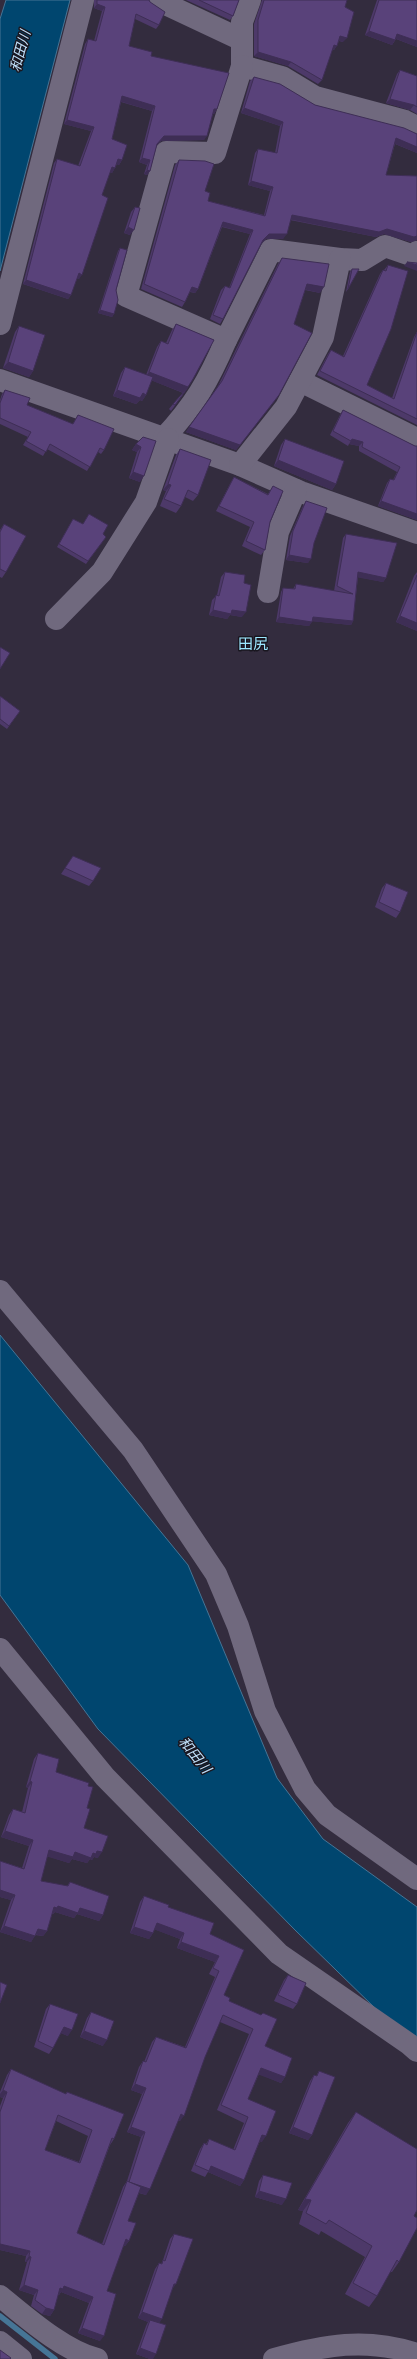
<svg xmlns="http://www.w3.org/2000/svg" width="417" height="2359" viewBox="0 0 417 2359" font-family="'DM Sans','Noto Sans JP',sans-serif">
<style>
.water{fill:#00466f;stroke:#467596}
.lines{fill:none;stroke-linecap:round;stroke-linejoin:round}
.stream{stroke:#467596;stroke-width:5.5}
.minor{stroke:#70697e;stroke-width:22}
.wall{fill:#4d3969;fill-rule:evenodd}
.shaded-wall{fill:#3e2e55}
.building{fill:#59427a;stroke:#3e2e55;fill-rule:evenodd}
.labels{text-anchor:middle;stroke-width:3;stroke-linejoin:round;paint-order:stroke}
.water-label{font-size:14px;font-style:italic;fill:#c0e0fa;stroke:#19161f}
.quarter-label{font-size:15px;fill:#9ce6fe;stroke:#19161f}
</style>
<rect width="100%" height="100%" fill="#332c3e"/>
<!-- water -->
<g class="water">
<polygon points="6,0 70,0 0,271 0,19"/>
<polygon points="0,1335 188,1565 277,1778 323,1839 417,1907 417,2049 295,1930 98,1729 0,1595"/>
</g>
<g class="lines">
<!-- stream -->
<polyline class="stream" points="0,2316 55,2359"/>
<!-- minor -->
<g class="minor">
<polyline points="157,0 242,40"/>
<polyline points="250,0 242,22 242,66 282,77 315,97 405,121 417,127"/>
<polyline points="0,324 83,0"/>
<polyline points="226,340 271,250 340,259 362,260 385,246 414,256 417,252"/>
<polyline points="0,380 240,465 301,492 417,533"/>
<polyline points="300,381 417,439"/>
<path d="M164,438c31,-34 44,-56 62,-98l-100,-44 40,-144 49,1 27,-87"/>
<polyline points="240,465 286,407 323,337 340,259"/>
<polyline points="268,592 278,532 296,490"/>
<polyline points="56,619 102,572 146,502 168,439"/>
<polyline points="0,1291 133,1450 216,1574 238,1626 265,1711 305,1789 327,1815 417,1879"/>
<polyline points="0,1649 105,1777 279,1954 409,2044 417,2051"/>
<path d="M0,2296c26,21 64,55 97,63"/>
<polyline points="0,2342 21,2359"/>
<path d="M274,2359c50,-14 92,-22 143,-5"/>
</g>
</g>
<!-- wall -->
<g class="wall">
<polygon points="94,0 149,0 159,25 156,29 135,19 129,46 151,56 217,109 214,114 213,114 204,140 161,141 157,145 150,171 147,175 144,174 147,165 139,162 152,111 121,102 112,139 122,160 119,165 117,164 112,173 110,172 102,195 79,279 77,278 71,295 68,299 23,284 54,163 57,159 78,166 91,131 64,124 85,44 88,39 94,41 102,11 94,8"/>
<polygon points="186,0 239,0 233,16 230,20"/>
<polygon points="262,0 347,0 345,7 343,42 339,41 334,50 332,50 322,80 318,84 288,66 254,56 254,24"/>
<polygon points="377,0 417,0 417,47 396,39 392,45 365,35"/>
<polygon points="400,70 417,76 417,114 410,110 386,103 397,74"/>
<polygon points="254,77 315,105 417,134 417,153 395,144 386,175 417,176 417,175 417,240 411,242 384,234 376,237 290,220 283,239 266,239 262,243 223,319 220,324 210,319 221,290 225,286 229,288 250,234 222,227 198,289 195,293 190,292 185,302 182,307 141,289 175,165 179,160 205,191 208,201 264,215 270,191 248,185 255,153 258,149 275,153 280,126 241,113 250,81"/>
<polygon points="135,207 130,235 124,233 131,212"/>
<polygon points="120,248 114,314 112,317 98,313 118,251"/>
<polygon points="282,258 320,293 305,290 294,324 279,395 236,450 186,432 218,386 278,264"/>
<polygon points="388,265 367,385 392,398 414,337 417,332 417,425 317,375 328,354 331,350 343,356 380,274 383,270 384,270"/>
<polygon points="352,269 348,289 346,292 350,272"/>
<polygon points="176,324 214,340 182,396 171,411 169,409 173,404 183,393 151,380 146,395 142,401 140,400 136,404 113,396 121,373 125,367 146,375 157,347 161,341 166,343 172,330"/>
<polygon points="19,326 33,371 29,377 3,368 15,332"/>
<polygon points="5,390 27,405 73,424 78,415 104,450 101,454 98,452 87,471 47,449 43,456 23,445 28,437 0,424 0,400 2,394"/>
<polygon points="343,410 415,446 417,446 417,520 378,506 387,483 390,479 393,480 397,472 359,451 359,446 349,444 348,446 330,435 340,415"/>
<polygon points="143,437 140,482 129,478 137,452 132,450 136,444"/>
<polygon points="285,439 336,484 332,490 274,466 281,445"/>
<polygon points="180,449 198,495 193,501 185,497 181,506 176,513 160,506 166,491 163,490 176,455"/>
<polygon points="234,477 268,494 273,486 270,522 265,550 261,555 242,546 250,527 216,511 231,482"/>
<polygon points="306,501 314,543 308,563 286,560 290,536 303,506"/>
<polygon points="89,514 106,537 86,564 57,547 73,519 83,524"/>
<polygon points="4,524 6,572 2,578 0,577 0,530"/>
<polygon points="346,534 386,578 383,582 358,577 353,621 351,625 312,621 309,626 276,622 281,592 283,588 293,589 296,584 334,591 343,538"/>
<polygon points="225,572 244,583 242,617 230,615 227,619 209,615 212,600 217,595 221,577"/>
<polygon points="417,572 417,631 396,622 414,576"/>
<polygon points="0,696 20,711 7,729 0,724"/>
<polygon points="73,856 93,881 89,886 61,874"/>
<polygon points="386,883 400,912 396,918 375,907 382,888"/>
<polygon points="38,1753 56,1772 88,1786 87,1808 84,1828 98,1858 94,1857 92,1860 90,1859 87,1863 72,1859 69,1863 47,1856 41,1881 67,1886 70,1882 103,1915 99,1921 77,1914 74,1918 55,1912 53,1914 52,1914 47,1931 43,1936 35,1935 31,1942 0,1932 11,1900 0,1897 0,1861 22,1868 29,1846 1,1837 9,1815 13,1809 22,1812 28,1788 26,1787 34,1759"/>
<path d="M144,1896l24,11 42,27 34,16 -20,45 5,6 32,14 2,-2 2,33 20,31 -4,6 -22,-9 -11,25 14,43 -2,-1 -16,39 -4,6 -32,-14 -3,5 -14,-6 9,-22 4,-6 2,1 3,-5 24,11 11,-27 -27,-13 32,-76 -29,-12 -15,35 -25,64h-2l-32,74 -7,-2 -11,28 1,20 -4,5h-2l-16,45 -7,50 -22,-8 11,-30 -28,-11 -2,3h-1l-4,15 -4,6 -8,-2 -11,-8 3,-11 -15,-5 8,-28h-2l1,-6 -26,-6v-144l3,-8 -3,-1v-5l7,-17 4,-6 54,25 2,-2 47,47 -4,6 -33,88 25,11 21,-57 4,-6 14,-44 -14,-5 15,-38 -11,-4 8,-23 4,-6 1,1 8,-20 4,-5 29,10 30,-70 -6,-3 6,-12 -38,-14 3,-9 -26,-10 -1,4 -4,6 -19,-6 10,-31zM56,2121l32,15 -9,26 -34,-12z"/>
<polygon points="288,1975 297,2004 293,2009 274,2001 284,1980"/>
<polygon points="50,2004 68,2036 61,2033 53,2048 49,2054 34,2047 46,2009"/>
<polygon points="91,2012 103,2046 80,2037 87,2018"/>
<polygon points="319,2071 312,2135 308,2140 289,2133 310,2081 314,2075 316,2076"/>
<polygon points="356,2112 414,2216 399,2262 392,2272 390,2272 377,2296 369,2307 345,2294 365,2257 321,2231 319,2235 299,2224 303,2211 298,2210 348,2123"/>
<polygon points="263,2175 282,2205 255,2197 259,2181"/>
<polygon points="174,2234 172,2290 159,2323 153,2359 150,2359 136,2354 146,2326 148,2322 138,2318 155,2269 159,2263 161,2264 163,2260 170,2239"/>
</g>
<!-- shaded-wall -->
<g class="shaded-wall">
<polygon points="97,4 105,7 102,11 94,8"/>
<polygon points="369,31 395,40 392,45 365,35"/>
<polygon points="397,34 417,41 417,47 394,38"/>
<polygon points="340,36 347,38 343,42 337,40"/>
<polygon points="334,45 337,46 334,50 330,49"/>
<polygon points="258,52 291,62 288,66 254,56"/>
<polygon points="122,96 155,106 152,111 119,101"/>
<polygon points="390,99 414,105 410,110 386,103"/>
<polygon points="244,108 283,122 280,126 241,113"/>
<polygon points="214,109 217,109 214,114 211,113"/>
<polygon points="67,120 94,127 91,131 64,124"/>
<polygon points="164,136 207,136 204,140 161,141 154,148"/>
<polygon points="396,138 417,147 417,153 393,143"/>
<polygon points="142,158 150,160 147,165 139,162"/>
<polygon points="118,159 122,160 119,165 115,164"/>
<polygon points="112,167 115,168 112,173 109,172"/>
<polygon points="147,170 150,171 147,175 144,174"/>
<polygon points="251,181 273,187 270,191 248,185"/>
<polygon points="292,215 387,229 417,236 417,240 411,242 384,234 376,237 288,219"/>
<polygon points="223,222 253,230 250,234 220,226"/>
<polygon points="128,227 134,230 130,235 124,233"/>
<polygon points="269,234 287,234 283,239 266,239 260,244 263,240"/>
<polygon points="407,262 417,265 417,271 404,266"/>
<polygon points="79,273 82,275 79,279 76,278"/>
<polygon points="26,280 71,295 68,299 23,284"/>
<polygon points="307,284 324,287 320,293 303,289"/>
<polygon points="192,287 198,289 195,293 189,291"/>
<polygon points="100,310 114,314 112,317 98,313"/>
<polygon points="8,362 33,371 29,377 3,368"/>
<polygon points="149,372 188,387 184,393 145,378"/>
<polygon points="117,390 143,393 146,395 142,401 140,400 136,404 113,396"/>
<polygon points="279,395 236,450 186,432 189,427"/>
<polygon points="352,439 363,442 359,446 349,444"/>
<polygon points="136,444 141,447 137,452 132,450"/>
<polygon points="278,460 336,484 332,490 274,466"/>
<polygon points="133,472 144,476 140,482 129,478"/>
<polygon points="168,484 171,485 166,491 163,490"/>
<polygon points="381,501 417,514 417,520 378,506"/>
<polygon points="289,555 311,559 308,563 286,560"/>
<polygon points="358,572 386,578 383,582 355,577"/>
<polygon points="213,610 232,610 246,612 242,617 230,615 227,619 209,615"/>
<polygon points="400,616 417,623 417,631 396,622"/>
<polygon points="279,617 312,622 309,626 276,622"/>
<polygon points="313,617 353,621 351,625 310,621"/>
<polygon points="30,1781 32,1782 28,1788 26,1787"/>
<polygon points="5,1831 33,1840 29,1846 1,1837"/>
<polygon points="49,1850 93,1853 97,1851 102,1852 98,1858 94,1857 92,1860 90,1859 87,1863 72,1859 69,1863 45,1856"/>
<polygon points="0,1890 15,1895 11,1900 0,1897"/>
<polygon points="58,1906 80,1908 103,1915 99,1921 77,1914 74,1918 55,1912 53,1914 50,1913 54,1907"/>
<polygon points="157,1923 184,1933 180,1939 153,1929"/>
<polygon points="4,1926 35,1936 31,1942 0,1932"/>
<polygon points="134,1927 153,1933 149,1939 130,1933"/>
<polygon points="38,1929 47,1931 43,1936 34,1934"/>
<polygon points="181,1942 219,1956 215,1962 177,1948"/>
<polygon points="64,2027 72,2030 68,2036 60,2033"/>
<polygon points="84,2031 107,2040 103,2046 80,2037"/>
<polygon points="261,2068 285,2077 281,2083 257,2074"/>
<polygon points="135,2084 146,2088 142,2094 131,2090"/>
<polygon points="3,2090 7,2092 3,2098 0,2097 0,2094"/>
<polygon points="181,2114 184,2116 180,2121 177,2120"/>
<polygon points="131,2127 145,2132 141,2137 127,2132"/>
<polygon points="293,2127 312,2135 308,2140 289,2133"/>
<polygon points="262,2135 266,2136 262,2142 258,2141"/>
<polygon points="211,2166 244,2180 240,2186 208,2172"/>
<polygon points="129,2182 150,2189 146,2195 125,2188"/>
<polygon points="259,2191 286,2199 282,2205 255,2197"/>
<polygon points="305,2199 311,2200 303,2211 298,2210"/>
<polygon points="126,2239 129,2241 125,2246 122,2245"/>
<polygon points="0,2244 30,2251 26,2256 0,2250"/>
<polygon points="29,2256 31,2257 27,2262 25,2262"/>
<polygon points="174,2284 176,2284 172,2290"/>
<polygon points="24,2285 38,2290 34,2295 19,2290"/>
<polygon points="64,2286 93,2297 89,2303 61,2292 59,2295 56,2294 60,2288"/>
<polygon points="46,2308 54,2310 50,2316 42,2314"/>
<polygon points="142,2312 162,2319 158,2325 150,2320 148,2322 138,2318"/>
<polygon points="82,2328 104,2336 100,2341 78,2333"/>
<polygon points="140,2348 156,2354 153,2359 150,2359 136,2354"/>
</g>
<!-- building -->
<g class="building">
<polygon points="97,0 149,0 150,2 165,12 159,25 136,14 129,46 152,52 151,56 229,73 217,109 214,109 207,136 164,136 157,144 150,171 147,170 150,160 142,158 155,106 122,96 112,139 127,145 122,160 118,159 115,168 112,167 102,195 108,198 82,275 79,273 71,295 26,280 57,159 80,166 94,127 67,120 88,39 96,41 105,7 97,4"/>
<polygon points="199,0 239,0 233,16"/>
<polygon points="264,0 347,0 345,7 354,12 347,38 340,36 337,46 334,45 322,80 291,62 258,52 258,20"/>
<polygon points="379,0 417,0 417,41 397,34 395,40 369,31"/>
<polygon points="400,70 417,76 417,107 414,105 390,99"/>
<polygon points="254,77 280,84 315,105 404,128 417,134 417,147 396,138 386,175 417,176 417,236 414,237 387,229 379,232 292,215 287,234 269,234 263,240 223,319 213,315 225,286 230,288 253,230 223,222 198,289 192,287 185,302 144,284 179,160 205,161 214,164 205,191 210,193 208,201 265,216 273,187 251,181 258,149 277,153 283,122 244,108"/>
<polygon points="135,207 140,208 134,230 128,227"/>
<polygon points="120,248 127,250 116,290 118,300 114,314 100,310"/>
<polygon points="282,258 329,264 324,287 307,284 294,324 312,333 279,395 240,445 189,427 222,381"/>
<polygon points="407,262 417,263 417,265"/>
<polygon points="388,265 408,271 391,329 367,385 394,399 417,332 417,419 320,371 331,350 344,357 383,270 386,271"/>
<polygon points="352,269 359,269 348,289"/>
<polygon points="176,324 214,340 193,379 186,390 175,405 173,404 188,387 149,372 161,341 168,344"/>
<polygon points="19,326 45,335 33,371 8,362"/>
<polygon points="125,367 153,377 146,395 143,393 140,398 117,390"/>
<polygon points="5,390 30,398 27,405 73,424 78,415 114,429 104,450 100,448 90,467 50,444 46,452 26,441 31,432 0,418 0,403"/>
<polygon points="343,410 415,446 417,446 417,514 381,501 390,479 394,480 400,467 362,447 363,442 352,439 351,441 333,431"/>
<polygon points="143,437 156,441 144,476 133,472 141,447 136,444"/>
<polygon points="285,439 344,461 336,484 278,460"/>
<polygon points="180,449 211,460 198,495 188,490 181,506 164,499 171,485 168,484"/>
<polygon points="234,477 268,495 273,486 283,491 270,522 265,550 246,541 254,522 219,506"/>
<polygon points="306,501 327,508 314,543 311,559 289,555 293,531"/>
<polygon points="89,514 108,525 103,534 106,537 88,561 59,544 73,519 83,524"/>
<polygon points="4,524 26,536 6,572 0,569 0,532"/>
<polygon points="346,534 397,543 386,578 358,572 353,621 313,617 312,622 279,617 283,588 295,589 296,584 353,594 337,586"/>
<polygon points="225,572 245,575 244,583 251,585 246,612 232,610 231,614 213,610 216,595 219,596"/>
<polygon points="417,575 417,623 400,616"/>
<polygon points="0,647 10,653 0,669"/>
<polygon points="0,696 20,711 9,726 0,719"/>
<polygon points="73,856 101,868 93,881 65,868"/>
<polygon points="386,883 408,892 400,912 379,902"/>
<polygon points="38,1753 59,1759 56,1772 89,1783 88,1786 93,1787 87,1808 90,1809 84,1828 108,1836 102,1852 97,1851 96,1854 93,1853 91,1858 75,1852 73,1857 49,1850 41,1881 68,1886 70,1882 109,1896 103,1915 80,1908 78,1913 58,1906 57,1908 54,1907 47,1931 38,1929 35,1936 4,1926 15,1895 0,1890 0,1861 24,1869 33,1840 5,1831 13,1809 25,1813 32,1782 30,1781"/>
<polygon points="144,1896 169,1905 168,1907 214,1923 210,1934 244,1950 224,1995 230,1998 229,2001 261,2015 263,2013 277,2019 265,2046 292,2058 285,2077 261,2068 248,2099 276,2111 266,2136 262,2135 244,2180 211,2166 209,2171 195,2165 204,2143 207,2145 209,2139 235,2150 248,2117 221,2105 253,2029 223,2015 205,2057 184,2116 181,2114 150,2189 129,2182 145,2132 131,2127 146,2088 135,2084 143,2061 146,2062 156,2037 186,2048 219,1971 213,1968 219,1956 181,1942 184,1933 157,1923 153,1933 134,1927"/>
<polygon points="288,1975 306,1983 297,2004 278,1995"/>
<polygon points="0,1982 7,1985 0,2003"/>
<polygon points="50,2004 78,2014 72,2030 64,2027 53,2048 38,2041"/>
<polygon points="91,2012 114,2021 107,2040 84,2031"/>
<path d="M11,2069l55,25 1,-2 57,22 -10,25 -2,-1 -35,95 27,12 23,-64 14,6 -13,34 8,2 -7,18 -3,-2 -19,52 9,3 -12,42 -22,-8 11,-31 -29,-11 -1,3 -3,-1 -6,22 -8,-2 -11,-8 3,-10 -14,-5 7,-28 -2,-1 1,-5 -30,-7v-132l7,-20 -4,-2zM58,2115l34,15 -12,33 -35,-13z"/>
<polygon points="319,2071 335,2077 312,2135 293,2127 314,2075 317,2076"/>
<polygon points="356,2112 417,2149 417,2210 414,2216 417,2218 417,2228 399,2262 397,2260 377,2296 353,2283 372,2246 329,2220 326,2224 306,2213 311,2200 305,2199"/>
<polygon points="263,2175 292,2183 286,2199 259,2191"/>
<polygon points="174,2234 193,2239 176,2284 174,2284 162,2319 142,2312 159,2263 162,2264 163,2260 165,2261"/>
<polygon points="150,2320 166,2325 156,2354 140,2348"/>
<polygon points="0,2350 11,2358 10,2359 0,2359"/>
</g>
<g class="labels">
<!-- water labels -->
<g class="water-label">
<text transform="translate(20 51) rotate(-75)" y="5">和田川</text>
<text transform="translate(195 1755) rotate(51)" y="5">和田川</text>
</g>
<!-- quarter labels -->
<g class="quarter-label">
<text x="253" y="649">田尻</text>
</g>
</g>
</svg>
